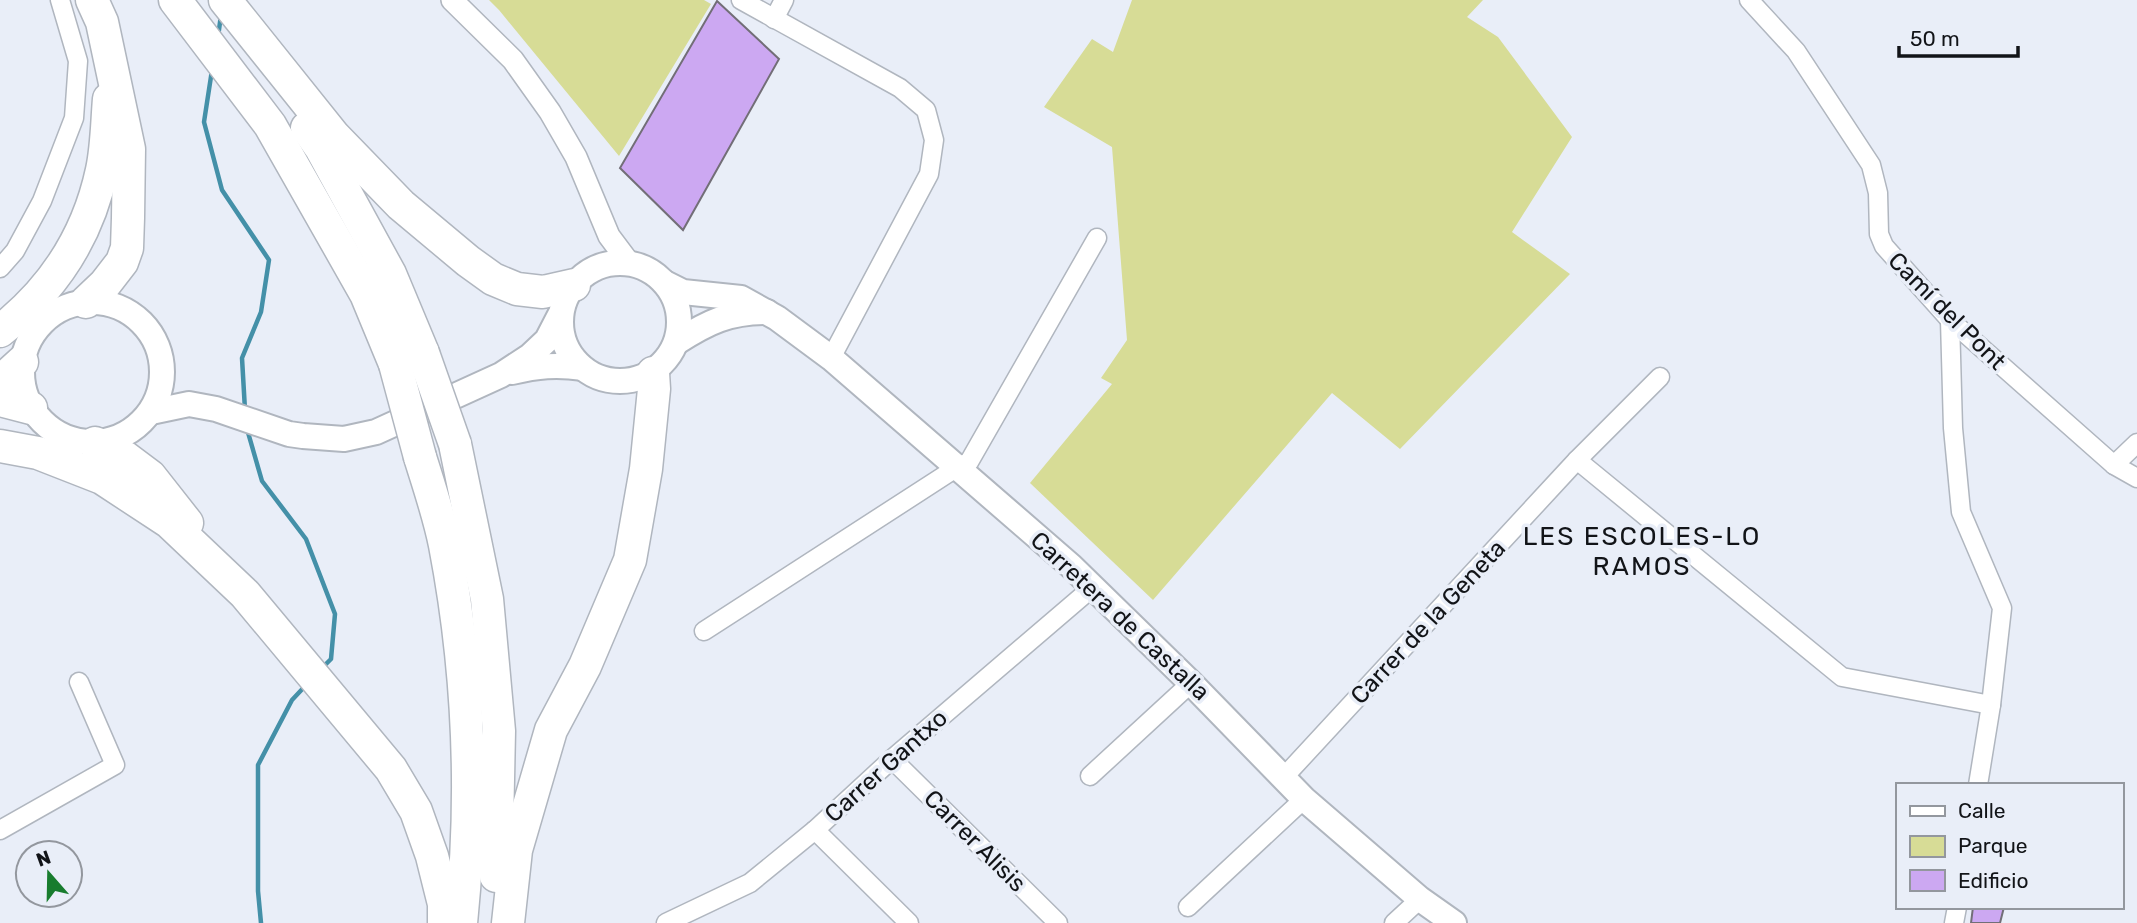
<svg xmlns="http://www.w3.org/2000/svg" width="2137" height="923" viewBox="0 0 2137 923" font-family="Rubik,sans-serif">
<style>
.green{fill:#d7dc96}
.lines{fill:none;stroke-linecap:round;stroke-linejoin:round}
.stream{stroke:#4490a8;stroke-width:4.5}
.building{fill:#cca8f2;stroke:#726e77;stroke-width:2}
.minor-casing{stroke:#b0b6bf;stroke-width:21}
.tertiary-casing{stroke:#b0b6bf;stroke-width:24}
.secondary-casing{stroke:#b0b6bf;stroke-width:28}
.motorway-casing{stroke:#b0b6bf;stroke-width:35}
.minor{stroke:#fff;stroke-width:18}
.tertiary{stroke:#fff;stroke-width:21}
.secondary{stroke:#fff;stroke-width:24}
.motorway{stroke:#fff;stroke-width:32}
.motorway-bridge-casing{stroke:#b0b6bf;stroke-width:35;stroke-linecap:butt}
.motorway-bridge{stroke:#fff;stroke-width:32}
.labels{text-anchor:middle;stroke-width:7;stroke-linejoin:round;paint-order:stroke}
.street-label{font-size:24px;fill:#121418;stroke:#e9eef8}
.neighbourhood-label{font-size:26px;letter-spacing:2px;fill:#121418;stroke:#e9eef8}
</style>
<rect width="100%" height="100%" fill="#e9eef8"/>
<!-- green -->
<g class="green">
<polygon points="489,0 704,0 711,4 619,156 499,10"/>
<polygon points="1132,0 1483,0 1467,17 1498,37 1572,137 1512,232 1570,274 1400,449 1332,393 1153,600 1030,483 1112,384 1101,378 1127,340 1112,147 1044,107 1092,39 1113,52"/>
</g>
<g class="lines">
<!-- stream -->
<g class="stream">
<polyline points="218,37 221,15"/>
<polyline points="212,70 204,122 222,190 269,260 261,312 242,358 245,410"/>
<polyline points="247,429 262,481 306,539 335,614 331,659 322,668"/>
<polyline points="261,923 258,891 258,765 292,700 307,684"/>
</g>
</g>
<!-- building -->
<g class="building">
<polygon points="717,1 779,59 683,230 620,168"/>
<polygon points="1973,907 2004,907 2000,923 1971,923"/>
</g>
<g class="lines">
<defs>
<g id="minor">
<polyline points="741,0 900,88 926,110 934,140 929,174 831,358"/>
<polyline points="1749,0 1796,51 1871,165 1878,193 1879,234 1884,246 1950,320 2114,465 2137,478"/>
<polyline points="774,19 784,0"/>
<polyline points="0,268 15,251 42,201 74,118 78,61 60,0"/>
<polyline points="1950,320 1953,428 1961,512 2002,608 1991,705 1978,785"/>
<polyline points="1577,460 1842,677 1991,705"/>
<polyline points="2114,465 2137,443"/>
<polyline points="704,631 956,468 969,462 1097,238"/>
<polyline points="892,759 1058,923"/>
<polyline points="1090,776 1191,683"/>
<polyline points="1284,777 1577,460 1660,377"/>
<polyline points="0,830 115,765 79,682"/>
<polyline points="815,830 909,923"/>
<polyline points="1188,907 1304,799"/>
<polyline points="666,923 750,883 815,830 892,759 1093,587"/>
<polyline points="1394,923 1420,899"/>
<polyline points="1954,923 1957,907"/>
</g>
<polyline id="tertiary" points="452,0 513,60 550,112 576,157 609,236 630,264"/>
<g id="secondary">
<circle cx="620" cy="322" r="59"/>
<polyline points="665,283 683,292 741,298 777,318 831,358 1071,566 1191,683 1304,799 1420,899 1454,923"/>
<circle cx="92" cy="372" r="70"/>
<path d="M677,342c31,-20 52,-30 90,-30"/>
<path d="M512,372c25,-6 45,-8 70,-4"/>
<polyline points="151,412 189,404 216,409 289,434 303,436 344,439 376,432 501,375 530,356 547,340 561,313"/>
</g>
<g id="motorway">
<polyline points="175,0 270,125 366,294 395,364"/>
<polyline points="225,0 334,136 401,205 468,261 493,279 517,289 543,292 574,285"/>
<polyline points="307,128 321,148 390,274 423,353"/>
<polyline points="86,302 105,284 122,262 127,248 128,218 129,149 102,22 92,0"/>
<path d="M0,331c54,-42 88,-95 102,-161 5,-23 5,-48 7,-71"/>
<polyline points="0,382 22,362"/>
<polyline points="0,400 31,408"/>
<polyline points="95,443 126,458 150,476 187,523"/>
<polyline points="455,444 487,599 499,731 496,876"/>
<polyline points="0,446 38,453 102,478 169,522 245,594 391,769 416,811 432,856 444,904 444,923"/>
<path d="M420,457c9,29 19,58 25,88 24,125 29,252 16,378"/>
<polyline points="508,923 516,850 551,730 585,666 630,560 646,469 654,389 653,373"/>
</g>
</defs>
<!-- minor casing -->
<use href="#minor" class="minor-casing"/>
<!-- tertiary casing -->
<use href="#tertiary" class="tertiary-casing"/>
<!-- secondary casing -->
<use href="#secondary" class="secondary-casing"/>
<!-- motorway casing -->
<use href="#motorway" class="motorway-casing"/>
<!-- minor -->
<use href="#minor" class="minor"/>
<!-- tertiary -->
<use href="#tertiary" class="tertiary"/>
<!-- secondary -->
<use href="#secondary" class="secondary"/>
<!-- motorway -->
<use href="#motorway" class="motorway"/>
<defs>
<g id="motorway-bridge">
<polyline points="423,353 455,444"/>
<polyline points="395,364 420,457"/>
</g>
</defs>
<!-- motorway-bridge casing -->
<use href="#motorway-bridge" class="motorway-bridge-casing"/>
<!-- motorway-bridge -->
<use href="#motorway-bridge" class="motorway-bridge"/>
</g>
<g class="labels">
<!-- street labels -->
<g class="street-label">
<text transform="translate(1947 311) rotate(45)" y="8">Camí del Pont</text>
<text transform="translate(1120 616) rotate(43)" y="8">Carretera de Castalla</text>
<text transform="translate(1428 622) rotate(-47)" y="8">Carrer de la Geneta</text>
<text transform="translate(886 766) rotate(-42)" y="8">Carrer Gantxo</text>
<text transform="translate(975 841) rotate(45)" y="8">Carrer Alisis</text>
</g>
<!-- neighbourhood labels -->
<g class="neighbourhood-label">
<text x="1642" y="545">LES ESCOLES-LO<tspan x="1642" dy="30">RAMOS</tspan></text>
</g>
</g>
<!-- legend -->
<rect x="1896" y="783" width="228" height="126" fill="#e9eef8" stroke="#93979e" stroke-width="2"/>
<rect x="1910" y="806" width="35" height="10" fill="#ffffff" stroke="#93979e" stroke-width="2"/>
<text x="1958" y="818" font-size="21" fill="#121418">Calle</text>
<rect x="1910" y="836" width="35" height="21" fill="#d7dc96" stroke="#93979e" stroke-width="2"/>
<text x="1958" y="853" font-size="21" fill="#121418">Parque</text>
<rect x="1910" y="870" width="35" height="21" fill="#cca8f2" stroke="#93979e" stroke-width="2"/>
<text x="1958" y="888" font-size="21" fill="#121418">Edificio</text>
<!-- north arrow -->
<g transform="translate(49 874) rotate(340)"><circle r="33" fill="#e9eef8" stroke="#93979e" stroke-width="2"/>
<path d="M0-5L12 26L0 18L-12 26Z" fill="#187c2e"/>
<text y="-10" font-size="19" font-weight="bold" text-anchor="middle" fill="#121418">N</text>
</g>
<!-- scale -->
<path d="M1899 46v10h119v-10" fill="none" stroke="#121418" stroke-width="3.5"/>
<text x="1910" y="46" font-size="21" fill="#121418" stroke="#e9eef8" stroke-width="5" paint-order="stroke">50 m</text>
</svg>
